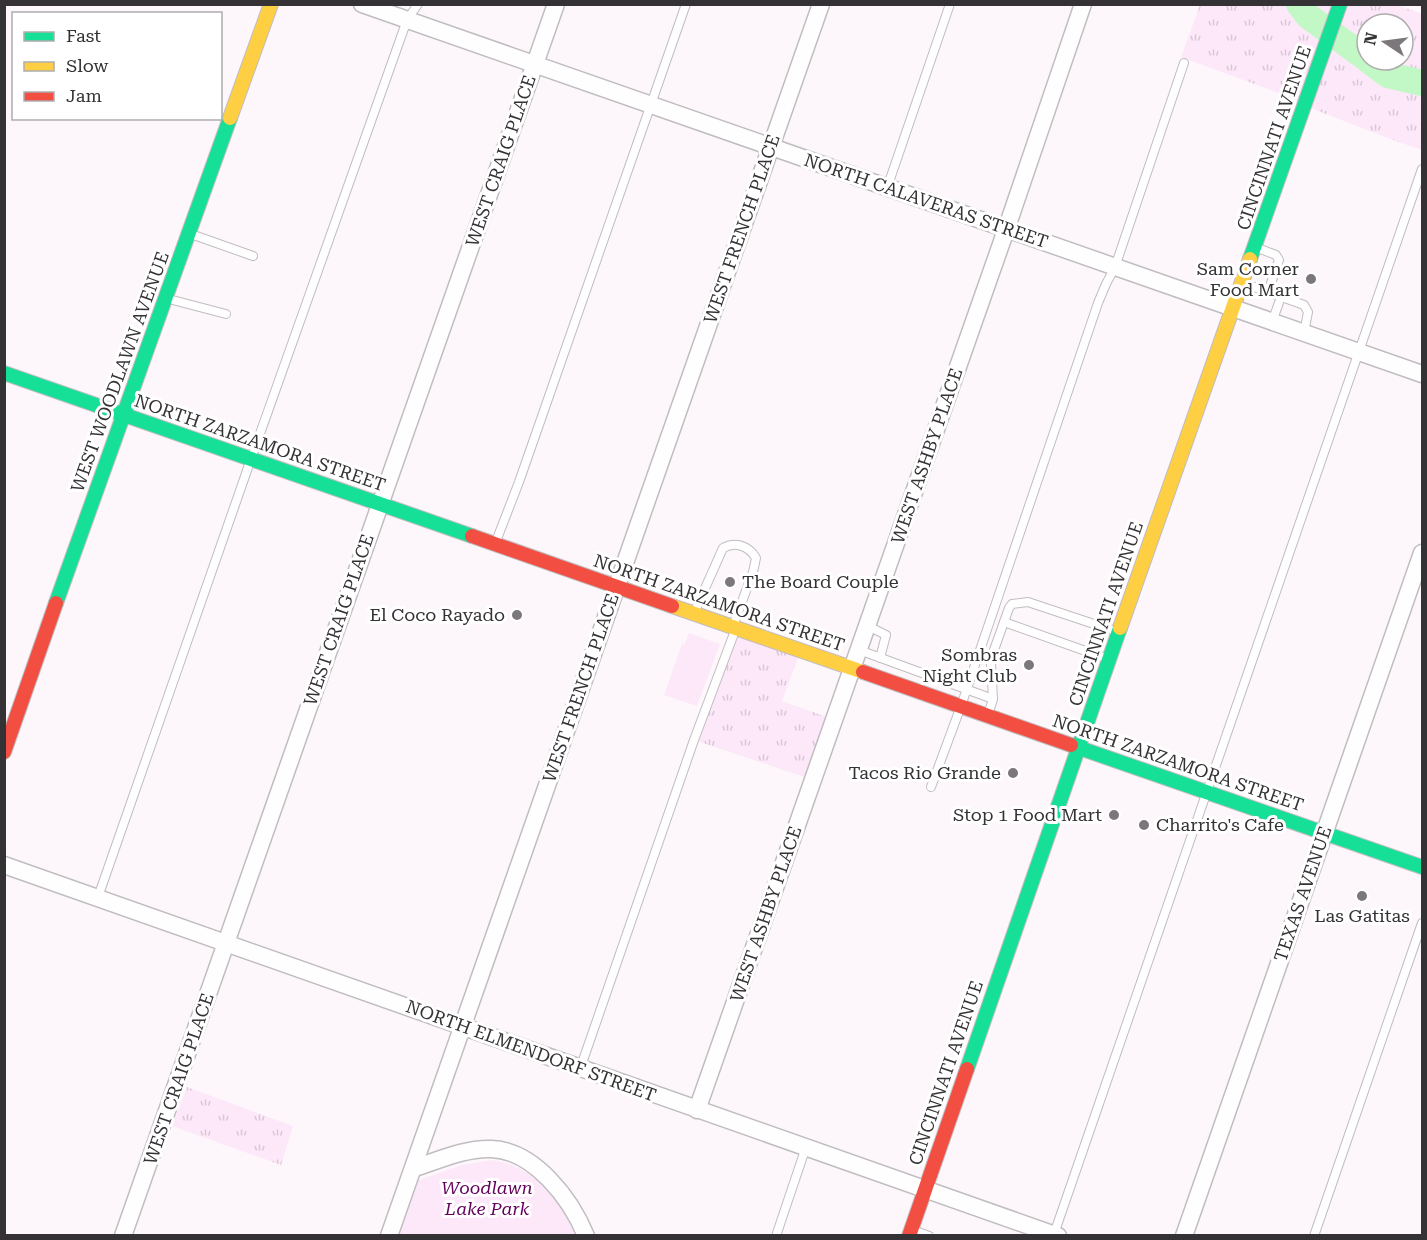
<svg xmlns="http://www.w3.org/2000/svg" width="1427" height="1240" viewBox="0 0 1427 1240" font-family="'Roboto Serif',serif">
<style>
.grass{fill:url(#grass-tufts);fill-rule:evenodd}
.green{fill:#fce8f9}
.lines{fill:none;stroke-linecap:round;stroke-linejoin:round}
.river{stroke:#c2f8c5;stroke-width:26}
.lane-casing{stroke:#c0bdc0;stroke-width:10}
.street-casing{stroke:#c0bdc0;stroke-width:19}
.fast-casing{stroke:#c0bdc0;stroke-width:16}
.slow-casing{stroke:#c0bdc0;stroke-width:16}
.jam-casing{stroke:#c0bdc0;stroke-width:16}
.lane{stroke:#fffeff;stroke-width:8}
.street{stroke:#fffeff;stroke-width:16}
.fast{stroke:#16e098;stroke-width:14}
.slow{stroke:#ffcf43;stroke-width:14}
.jam{stroke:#f24e42;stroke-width:14}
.poi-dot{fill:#7b777b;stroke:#fff;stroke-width:2}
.labels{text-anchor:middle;stroke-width:6;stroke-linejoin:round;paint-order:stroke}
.street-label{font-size:18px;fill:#353235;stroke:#fff}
.poi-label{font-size:18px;fill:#353235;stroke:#fff;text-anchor:end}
.park-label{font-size:18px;font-style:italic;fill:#63005c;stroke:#fff}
</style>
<defs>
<pattern id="grass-tufts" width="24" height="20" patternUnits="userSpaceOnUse" patternTransform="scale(1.5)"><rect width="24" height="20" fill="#fce8f9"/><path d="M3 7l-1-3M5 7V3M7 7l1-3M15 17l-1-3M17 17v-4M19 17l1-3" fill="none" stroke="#d9c7d6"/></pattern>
</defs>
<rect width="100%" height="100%" fill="#fdf7fc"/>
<!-- grass -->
<g class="grass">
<path d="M1200,5h197l25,9v136l-29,-10 -75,-29 -31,-15 -106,-39zM1367,24h36v36h-36z"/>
<polygon points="736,628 801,650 782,701 835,720 813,780 694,740"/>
<polygon points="187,1087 293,1126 281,1165 172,1126"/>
</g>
<!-- green -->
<g class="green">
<polygon points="689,633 720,644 697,706 664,695 682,644 684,645"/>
<path d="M491,1160c38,4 73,39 83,75l-175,1 20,-56 43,-15z"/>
</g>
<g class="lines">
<!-- river -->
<g class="river">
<polyline points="1299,4 1308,16 1367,59"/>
<polyline points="1368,60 1388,75 1422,83"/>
</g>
<defs>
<g id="lane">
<polyline points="887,188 950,4"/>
<polyline points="188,233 253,256"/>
<polyline points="1243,283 1268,292 1279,260 1276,255 1255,247"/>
<polyline points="1268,292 1304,305 1308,312 1304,333"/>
<polyline points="165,298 226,314"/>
<polyline points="1272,322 1281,297"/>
<polyline points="495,544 519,482 686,4"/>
<path d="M694,613l29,-65c12,-7 26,-2 33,10l-3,14 -20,54"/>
<polyline points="1004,622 1108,659"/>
<polyline points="868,626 886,635 880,658"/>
<polyline points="859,650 993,699"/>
<polyline points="988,715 993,699 991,664 994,650 1009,608 1012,604 1028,602 1118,632"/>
<polyline points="931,787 961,706 1098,303 1106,284 1115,267 1184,63"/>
<polyline points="98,897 251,459 407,20 418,4"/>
<polyline points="580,1069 694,740 736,628"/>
<polyline points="913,1230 929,1236"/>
<polyline points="1054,1234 1422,169"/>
<polyline points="776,1236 806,1147"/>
<polyline points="1314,1236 1422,923"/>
</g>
<g id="street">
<polyline points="362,4 1422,374"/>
<polyline points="4,865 1058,1236"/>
<polyline points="697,1110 1006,230 1083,4"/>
<path d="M415,1168c24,-8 51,-20 76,-19 43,1 80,50 95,87"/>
<polyline points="123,1236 556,4"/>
<polyline points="389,1236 821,4"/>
<polyline points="1184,1236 1422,553"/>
</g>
<g id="fast">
<polyline points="1250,259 1340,4"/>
<polyline points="4,373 472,536"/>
<polyline points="56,603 230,118"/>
<polyline points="1071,745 1422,867"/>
<polyline points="967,1069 1120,628"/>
</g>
<g id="slow">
<polyline points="230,118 271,4"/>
<polyline points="672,606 863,672"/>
<polyline points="1120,628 1250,259"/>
</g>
<g id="jam">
<polyline points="472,536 672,606"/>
<polyline points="863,672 1071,745"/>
<polyline points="4,752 56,603"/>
<polyline points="909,1236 967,1069"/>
</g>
</defs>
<!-- lane casing -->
<use href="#lane" class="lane-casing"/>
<!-- street casing -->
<use href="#street" class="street-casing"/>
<!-- fast casing -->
<use href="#fast" class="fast-casing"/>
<!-- slow casing -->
<use href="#slow" class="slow-casing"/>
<!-- jam casing -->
<use href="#jam" class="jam-casing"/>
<!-- lane -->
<use href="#lane" class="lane"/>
<!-- street -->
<use href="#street" class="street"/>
<!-- fast -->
<use href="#fast" class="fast"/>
<!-- slow -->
<use href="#slow" class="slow"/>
<!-- jam -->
<use href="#jam" class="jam"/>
</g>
<!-- markers -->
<g class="poi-dot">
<circle cx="1311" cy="279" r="6"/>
<circle cx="730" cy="582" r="6"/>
<circle cx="517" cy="615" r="6"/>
<circle cx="1029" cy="665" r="6"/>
<circle cx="1013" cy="773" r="6"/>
<circle cx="1114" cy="815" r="6"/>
<circle cx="1144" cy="825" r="6"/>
<circle cx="1362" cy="896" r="6"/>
</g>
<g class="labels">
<!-- street labels -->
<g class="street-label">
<text transform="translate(1274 138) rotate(-71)" y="6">CINCINNATI AVENUE</text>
<text transform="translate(501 161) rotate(-71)" y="6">WEST CRAIG PLACE</text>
<text transform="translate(926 201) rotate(19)" y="6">NORTH CALAVERAS STREET</text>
<text transform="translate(742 229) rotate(-71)" y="6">WEST FRENCH PLACE</text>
<text transform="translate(120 372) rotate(-70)" y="6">WEST WOODLAWN AVENUE</text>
<text transform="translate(260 443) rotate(19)" y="6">NORTH ZARZAMORA STREET</text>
<text transform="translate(927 456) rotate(-71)" y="6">WEST ASHBY PLACE</text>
<text transform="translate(719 603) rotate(19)" y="6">NORTH ZARZAMORA STREET</text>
<text transform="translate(1106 614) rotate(-71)" y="6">CINCINNATI AVENUE</text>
<text transform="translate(339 620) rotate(-71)" y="6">WEST CRAIG PLACE</text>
<text transform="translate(581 688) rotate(-71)" y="6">WEST FRENCH PLACE</text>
<text transform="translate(1178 763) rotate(19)" y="6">NORTH ZARZAMORA STREET</text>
<text transform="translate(1303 894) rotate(-71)" y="6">TEXAS AVENUE</text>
<text transform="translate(766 914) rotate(-71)" y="6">WEST ASHBY PLACE</text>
<text transform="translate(531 1051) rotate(20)" y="6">NORTH ELMENDORF STREET</text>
<text transform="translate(946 1073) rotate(-71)" y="6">CINCINNATI AVENUE</text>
<text transform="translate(179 1079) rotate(-71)" y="6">WEST CRAIG PLACE</text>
</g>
<!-- poi labels -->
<g class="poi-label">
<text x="1299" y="275">Sam Corner<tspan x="1299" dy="21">Food Mart</tspan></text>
<text x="742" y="588" text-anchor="start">The Board Couple</text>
<text x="505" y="621">El Coco Rayado</text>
<text x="1017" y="661">Sombras<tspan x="1017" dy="21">Night Club</tspan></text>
<text x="1001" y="779">Tacos Rio Grande</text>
<text x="1102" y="821">Stop 1 Food Mart</text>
<text x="1156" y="831" text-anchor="start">Charrito's Cafe</text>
<text x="1362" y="922" text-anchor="middle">Las Gatitas</text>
</g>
<!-- park labels -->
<g class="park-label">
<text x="487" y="1194">Woodlawn<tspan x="487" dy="21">Lake Park</tspan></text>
</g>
</g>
<!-- border -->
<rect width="1427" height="1240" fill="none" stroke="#353235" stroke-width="12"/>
<!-- legend -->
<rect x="12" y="12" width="210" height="108" fill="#ffffff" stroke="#aeadae" stroke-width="1.5"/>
<rect x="24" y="32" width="30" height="9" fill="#16e098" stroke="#aeadae" stroke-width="1.5"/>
<text x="66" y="42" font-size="18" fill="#353235">Fast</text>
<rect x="24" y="62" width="30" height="9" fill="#ffcf43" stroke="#aeadae" stroke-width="1.5"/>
<text x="66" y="72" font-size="18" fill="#353235">Slow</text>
<rect x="24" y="92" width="30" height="9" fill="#f24e42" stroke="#aeadae" stroke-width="1.5"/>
<text x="66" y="102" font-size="18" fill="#353235">Jam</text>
<!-- north arrow -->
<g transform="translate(1385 42) rotate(283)"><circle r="28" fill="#ffffff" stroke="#aeadae" stroke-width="1.5"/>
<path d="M0-4.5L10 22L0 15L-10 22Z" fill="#7b777b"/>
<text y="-9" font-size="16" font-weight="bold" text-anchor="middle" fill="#353235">N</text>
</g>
</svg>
